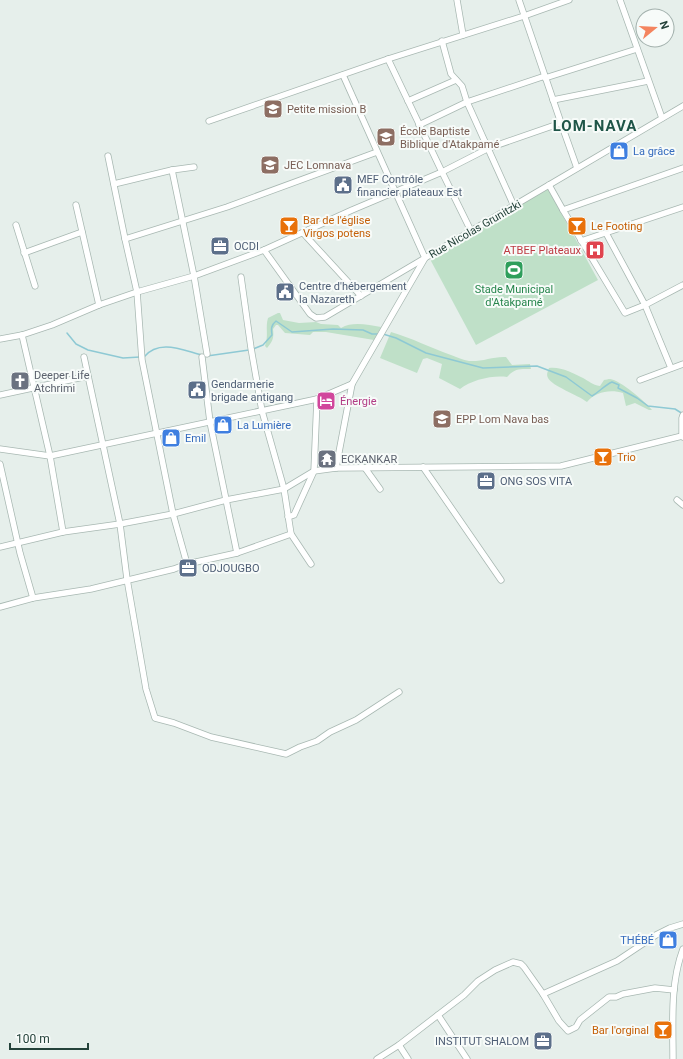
<svg xmlns="http://www.w3.org/2000/svg" width="683" height="1059" viewBox="0 0 683 1059" font-family="Roboto,sans-serif">
<style>
.green{fill:#bfe0c8}
.lines{fill:none;stroke-linecap:round;stroke-linejoin:round}
.stream{stroke:#8ec9d4;stroke-width:1.5}
.street-casing{stroke:#a8b8b2;stroke-width:7}
.street{stroke:#fff;stroke-width:5.5}
.labels{text-anchor:middle;stroke-width:4;stroke-linejoin:round;paint-order:stroke}
.education-label{font-size:11px;fill:#785e54;stroke:#f7fbf9;text-anchor:start}
.shop-label{font-size:11px;fill:#366cbe;stroke:#f7fbf9;text-anchor:start}
.service-label{font-size:11px;fill:#4e5e75;stroke:#f7fbf9;text-anchor:start}
.food-label{font-size:11px;fill:#c56008;stroke:#f7fbf9;text-anchor:start}
.street-label{font-size:11px;fill:#24423a;stroke:#f7fbf9}
.health-label{font-size:11px;fill:#be3a42;stroke:#f7fbf9;text-anchor:end}
.leisure-label{font-size:11px;fill:#27864d;stroke:#f7fbf9}
.worship-label{font-size:11px;fill:#5b616d;stroke:#f7fbf9;text-anchor:start}
.hotel-label{font-size:11px;fill:#b23c85;stroke:#f7fbf9;text-anchor:start}
.district-label{font-size:15px;font-weight:bold;letter-spacing:1px;fill:#1f5548;stroke:#f7fbf9}
</style>
<rect width="100%" height="100%" fill="#e6efeb"/>
<!-- green -->
<g class="green">
<polygon points="548,189 598,280 476,345 431,261 433,258 499,217"/>
<path d="M278,313h2l3,7 16,3 17,-1 5,2 17,1 3,3c12,-7 27,-3 40,-1l-7,13 -48,-8h-13l-3,3 -25,-2 -7,-8h-2l-3,4c1,9 0,12 -6,19l-2,-2c4,-11 0,-18 3,-28z"/>
<path d="M391,332c21,6 40,16 60,23 6,2 12,5 18,6 13,1 25,-5 37,-4l6,8 18,-1 1,5c-11,0 -16,-1 -24,8 -14,-2 -36,3 -47,12l-21,-11 3,-14 -15,-6 -4,1 -6,14 -37,-15z"/>
<path d="M549,368c10,-2 25,5 34,10 6,3 9,7 17,8l4,-6c0,0 6,-1 6,-1 10,1 36,23 42,31h-3l-14,-7 -9,3 -3,-13c-13,-4 -28,-1 -36,9 -9,-7 -35,-16 -39,-24 -2,-4 0,-7 1,-10z"/>
</g>
<g class="lines">
<!-- stream -->
<g class="stream">
<polyline points="67,333 76,344 88,350 123,358 140,357"/>
<path d="M383,334l13,4 30,15 57,15 54,-2 29,11 26,19c7,-4 13,-11 20,-14l7,3 -1,3 19,10 11,8 27,3 8,5"/>
<path d="M253,349l10,-4 9,-10c-1,-6 -1,-10 4,-14l16,11 41,-3 30,1 9,4h8"/>
<polyline points="207,356 249,350"/>
<path d="M144,357c15,-18 38,-7 58,-2"/>
</g>
<defs>
<g id="street">
<polyline points="457,0 463,35"/>
<polyline points="519,0 561,123 577,168"/>
<polyline points="620,0 662,118"/>
<polyline points="442,41 451,74 462,86 467,102 514,206"/>
<polyline points="388,59 442,172 471,231"/>
<polyline points="545,78 637,49"/>
<polyline points="553,100 648,81"/>
<polyline points="408,101 456,80"/>
<polyline points="209,121 388,59 524,16 569,0"/>
<polyline points="419,125 467,102 545,76"/>
<polyline points="108,156 125,239 137,292 142,360 173,514 187,564"/>
<polyline points="172,170 194,276 207,354"/>
<polyline points="114,184 172,170 194,167"/>
<polyline points="549,185 563,210 683,168"/>
<polyline points="76,205 99,305"/>
<polyline points="563,210 625,313 645,305 683,285"/>
<polyline points="16,225 35,286"/>
<polyline points="303,233 361,296"/>
<polyline points="606,233 645,305 671,368"/>
<polyline points="125,239 227,207 377,152"/>
<polyline points="581,241 683,207"/>
<polyline points="264,250 310,314 316,318 325,317 425,258 343,75"/>
<polyline points="24,253 82,232"/>
<polyline points="241,277 251,348 262,411 284,489 291,534 311,564"/>
<polyline points="22,335 50,456 63,532"/>
<polyline points="0,339 22,335 52,325 99,305 137,292 194,276 264,250 352,210 442,172 489,148 561,123"/>
<polyline points="84,357 120,524 127,579 146,689 155,718 174,723 211,737 286,754 300,747 317,741 330,732 356,720 399,692"/>
<polyline points="202,357 210,422 237,553"/>
<polyline points="640,380 683,364"/>
<polyline points="0,395 88,376"/>
<polyline points="682,436 682,418 683,415"/>
<polyline points="0,449 50,456 317,399 352,384"/>
<polyline points="0,464 20,553 33,598"/>
<polyline points="423,467 501,580"/>
<polyline points="336,468 352,384 425,258 683,106"/>
<polyline points="365,468 380,489"/>
<polyline points="677,500 683,505"/>
<polyline points="288,517 294,515 314,471 317,399"/>
<polyline points="0,547 63,532 120,524 173,514 226,500 284,489 314,471 336,468 561,466 682,436 683,437"/>
<polyline points="0,607 33,598 91,589 174,569 187,564 237,553 291,534"/>
<polyline points="543,994 617,961 656,935 670,928 683,924"/>
<polyline points="438,1015 467,1059"/>
<polyline points="399,1045 408,1059"/>
<polyline points="377,1059 399,1045 464,995 478,981 495,970 513,962 521,964 524,967 543,994 559,1021 568,1031 576,1027 580,1020 609,997 616,997 623,994 655,988 674,990"/>
<path d="M673,1059c0,-37 -3,-75 10,-110"/>
</g>
</defs>
<!-- street casing -->
<use href="#street" class="street-casing"/>
<!-- street -->
<use href="#street" class="street"/>
</g>
<!-- icons -->
<defs>
<symbol id="school-square" viewBox="-11 -11 22 22"><rect x="-9" y="-9" width="18" height="18" rx="4" fill="#8d6e63" stroke="#f7fbf9"/><path d="M0-5L7-2L0 1L-7-2ZM-4 1L0 2.5L4 1V4Q0 6-4 4Z" fill="#fff"/></symbol>
<symbol id="shop-square" viewBox="-11 -11 22 22"><rect x="-9" y="-9" width="18" height="18" rx="4" fill="#3f7fe0" stroke="#f7fbf9"/><path d="M-5-2.5h2.3a2.7 3.5 0 0 1 5.4 0H5L5.5 6h-11ZM-1.5-2.5h3a1.5 2.3 0 0 0-3 0Z" fill="#fff"/></symbol>
<symbol id="civic-square" viewBox="-11 -11 22 22"><rect x="-9" y="-9" width="18" height="18" rx="4" fill="#5c6f8a" stroke="#f7fbf9"/><path d="M-.6-6.5H3V-4.5H.6V-3L4-1V1h2V6H-6V1h2V-1L-.6-3ZM-1.2 2.5V6h2.4V2.5Z" fill="#fff"/></symbol>
<symbol id="bar-square" viewBox="-11 -11 22 22"><rect x="-9" y="-9" width="18" height="18" rx="4" fill="#e8710a" stroke="#f7fbf9"/><path d="M-6-5H6L.8 .8V4.5H3.5V6h-7V4.5H-.8V.8Z" fill="#fff"/></symbol>
<symbol id="office-square" viewBox="-11 -11 22 22"><rect x="-9" y="-9" width="18" height="18" rx="4" fill="#5c6f8a" stroke="#f7fbf9"/><path d="M-6-3h4V-5.5h4V-3h4V5H-6ZM-1-4.5V-3h2v-1.5ZM-6 0V1H6V0Z" fill="#fff"/></symbol>
<symbol id="hospital-square" viewBox="-11 -11 22 22"><rect x="-9" y="-9" width="18" height="18" rx="4" fill="#e0444e" stroke="#f7fbf9"/><path d="M-5-5h3v3.5h4V-5h3V5h-3V1.5h-4V5h-3Z" fill="#fff"/></symbol>
<symbol id="stadium-square" viewBox="-11 -11 22 22"><rect x="-9" y="-9" width="18" height="18" rx="4" fill="#2e9e5b" stroke="#f7fbf9"/><path d="M0-5a6.5 5 0 1 0 0 10a6.5 5 0 1 0 0-10ZM-3.5-1.8h7v3.6h-7Z" fill="#fff"/></symbol>
<symbol id="church-square" viewBox="-11 -11 22 22"><rect x="-9" y="-9" width="18" height="18" rx="4" fill="#6b7280" stroke="#f7fbf9"/><path d="M-1.2-6h2.4v3.5h3.3v2.4h-3.3V6h-2.4V-.1h-3.3v-2.4h3.3Z" fill="#fff"/></symbol>
<symbol id="hotel-square" viewBox="-11 -11 22 22"><rect x="-9" y="-9" width="18" height="18" rx="4" fill="#d1479c" stroke="#f7fbf9"/><path d="M-6-4.5h1.5V1H6V5H4.5V3h-9V5H-6ZM-4 0a1.8 1.8 0 1 1 3.6 0ZM.5 0V-2.5h3Q6-2.5 6 0Z" fill="#fff"/></symbol>
<symbol id="temple-square" viewBox="-11 -11 22 22"><rect x="-9" y="-9" width="18" height="18" rx="4" fill="#6b7280" stroke="#f7fbf9"/><path d="M0-6L5-2H3V0L6.5 2.5H4V6H1.5V3h-3V6H-4V2.5H-6.5L-3 0V-2H-5Z" fill="#fff"/></symbol>
</defs>
<g fill-rule="evenodd">
<use href="#school-square" x="262" y="98" width="22" height="22"/>
<use href="#school-square" x="375" y="126" width="22" height="22"/>
<use href="#shop-square" x="608" y="140" width="22" height="22"/>
<use href="#school-square" x="259" y="154" width="22" height="22"/>
<use href="#civic-square" x="332" y="174" width="22" height="22"/>
<use href="#bar-square" x="278" y="215" width="22" height="22"/>
<use href="#bar-square" x="566" y="215" width="22" height="22"/>
<use href="#office-square" x="209" y="235" width="22" height="22"/>
<use href="#hospital-square" x="584" y="239" width="22" height="22"/>
<use href="#stadium-square" x="503" y="259" width="22" height="22"/>
<use href="#civic-square" x="274" y="281" width="22" height="22"/>
<use href="#church-square" x="9" y="370" width="22" height="22"/>
<use href="#civic-square" x="186" y="379" width="22" height="22"/>
<use href="#hotel-square" x="315" y="390" width="22" height="22"/>
<use href="#school-square" x="431" y="408" width="22" height="22"/>
<use href="#shop-square" x="212" y="414" width="22" height="22"/>
<use href="#shop-square" x="160" y="427" width="22" height="22"/>
<use href="#bar-square" x="592" y="446" width="22" height="22"/>
<use href="#temple-square" x="316" y="448" width="22" height="22"/>
<use href="#office-square" x="475" y="470" width="22" height="22"/>
<use href="#office-square" x="177" y="557" width="22" height="22"/>
<use href="#shop-square" x="657" y="929" width="22" height="22"/>
<use href="#bar-square" x="652" y="1019" width="22" height="22"/>
<use href="#office-square" x="532" y="1030" width="22" height="22"/>
</g>
<g class="labels">
<!-- education labels -->
<g class="education-label">
<text x="287" y="113">Petite mission B</text>
<text x="400" y="135">École Baptiste<tspan x="400" dy="13">Biblique d'Atakpamé</tspan></text>
<text x="284" y="169">JEC Lomnava</text>
<text x="456" y="423">EPP Lom Nava bas</text>
</g>
<!-- shop labels -->
<g class="shop-label">
<text x="633" y="155">La grâce</text>
<text x="237" y="429">La Lumière</text>
<text x="185" y="442">Emil</text>
<text x="654" y="944" text-anchor="end">THÉBÉ</text>
</g>
<!-- service labels -->
<g class="service-label">
<text x="357" y="183">MEF Contrôle<tspan x="357" dy="13">financier plateaux Est</tspan></text>
<text x="234" y="250">OCDI</text>
<text x="299" y="290">Centre d'hébergement<tspan x="299" dy="13">la Nazareth</tspan></text>
<text x="211" y="388">Gendarmerie<tspan x="211" dy="13">brigade antigang</tspan></text>
<text x="500" y="485">ONG SOS VITA</text>
<text x="202" y="572">ODJOUGBO</text>
<text x="529" y="1045" text-anchor="end">INSTITUT SHALOM</text>
</g>
<!-- food labels -->
<g class="food-label">
<text x="303" y="224">Bar de l'église<tspan x="303" dy="13">Virgos potens</tspan></text>
<text x="591" y="230">Le Footing</text>
<text x="617" y="461">Trio</text>
<text x="649" y="1034" text-anchor="end">Bar l'orginal</text>
</g>
<!-- street labels -->
<g class="street-label">
<text transform="translate(475 229) rotate(-30)" y="4">Rue Nicolas Grunitzki</text>
</g>
<!-- health labels -->
<g class="health-label">
<text x="581" y="254">ATBEF Plateaux</text>
</g>
<!-- leisure labels -->
<g class="leisure-label">
<text x="514" y="293">Stade Municipal<tspan x="514" dy="13">d'Atakpamé</tspan></text>
</g>
<!-- worship labels -->
<g class="worship-label">
<text x="34" y="379">Deeper Life<tspan x="34" dy="13">Atchrimi</tspan></text>
<text x="341" y="463">ECKANKAR</text>
</g>
<!-- hotel labels -->
<g class="hotel-label">
<text x="340" y="405">Énergie</text>
</g>
<!-- district labels -->
<g class="district-label">
<text x="595" y="131">LOM-NAVA</text>
</g>
</g>
<!-- north arrow -->
<g transform="translate(655 28) rotate(72)"><circle r="19" fill="#f7fbf9" stroke="#a3b1ad"/>
<path d="M0-3L7 15L0 10L-7 15Z" fill="#f4845f"/>
<text y="-6" font-size="11" font-weight="bold" text-anchor="middle" fill="#24423a">N</text>
</g>
<!-- scale -->
<path d="M10 1043v6h78v-6" fill="none" stroke="#24423a" stroke-width="2"/>
<text x="16" y="1043" font-size="12" fill="#24423a" stroke="#f7fbf9" stroke-width="3" paint-order="stroke">100 m</text>
</svg>
